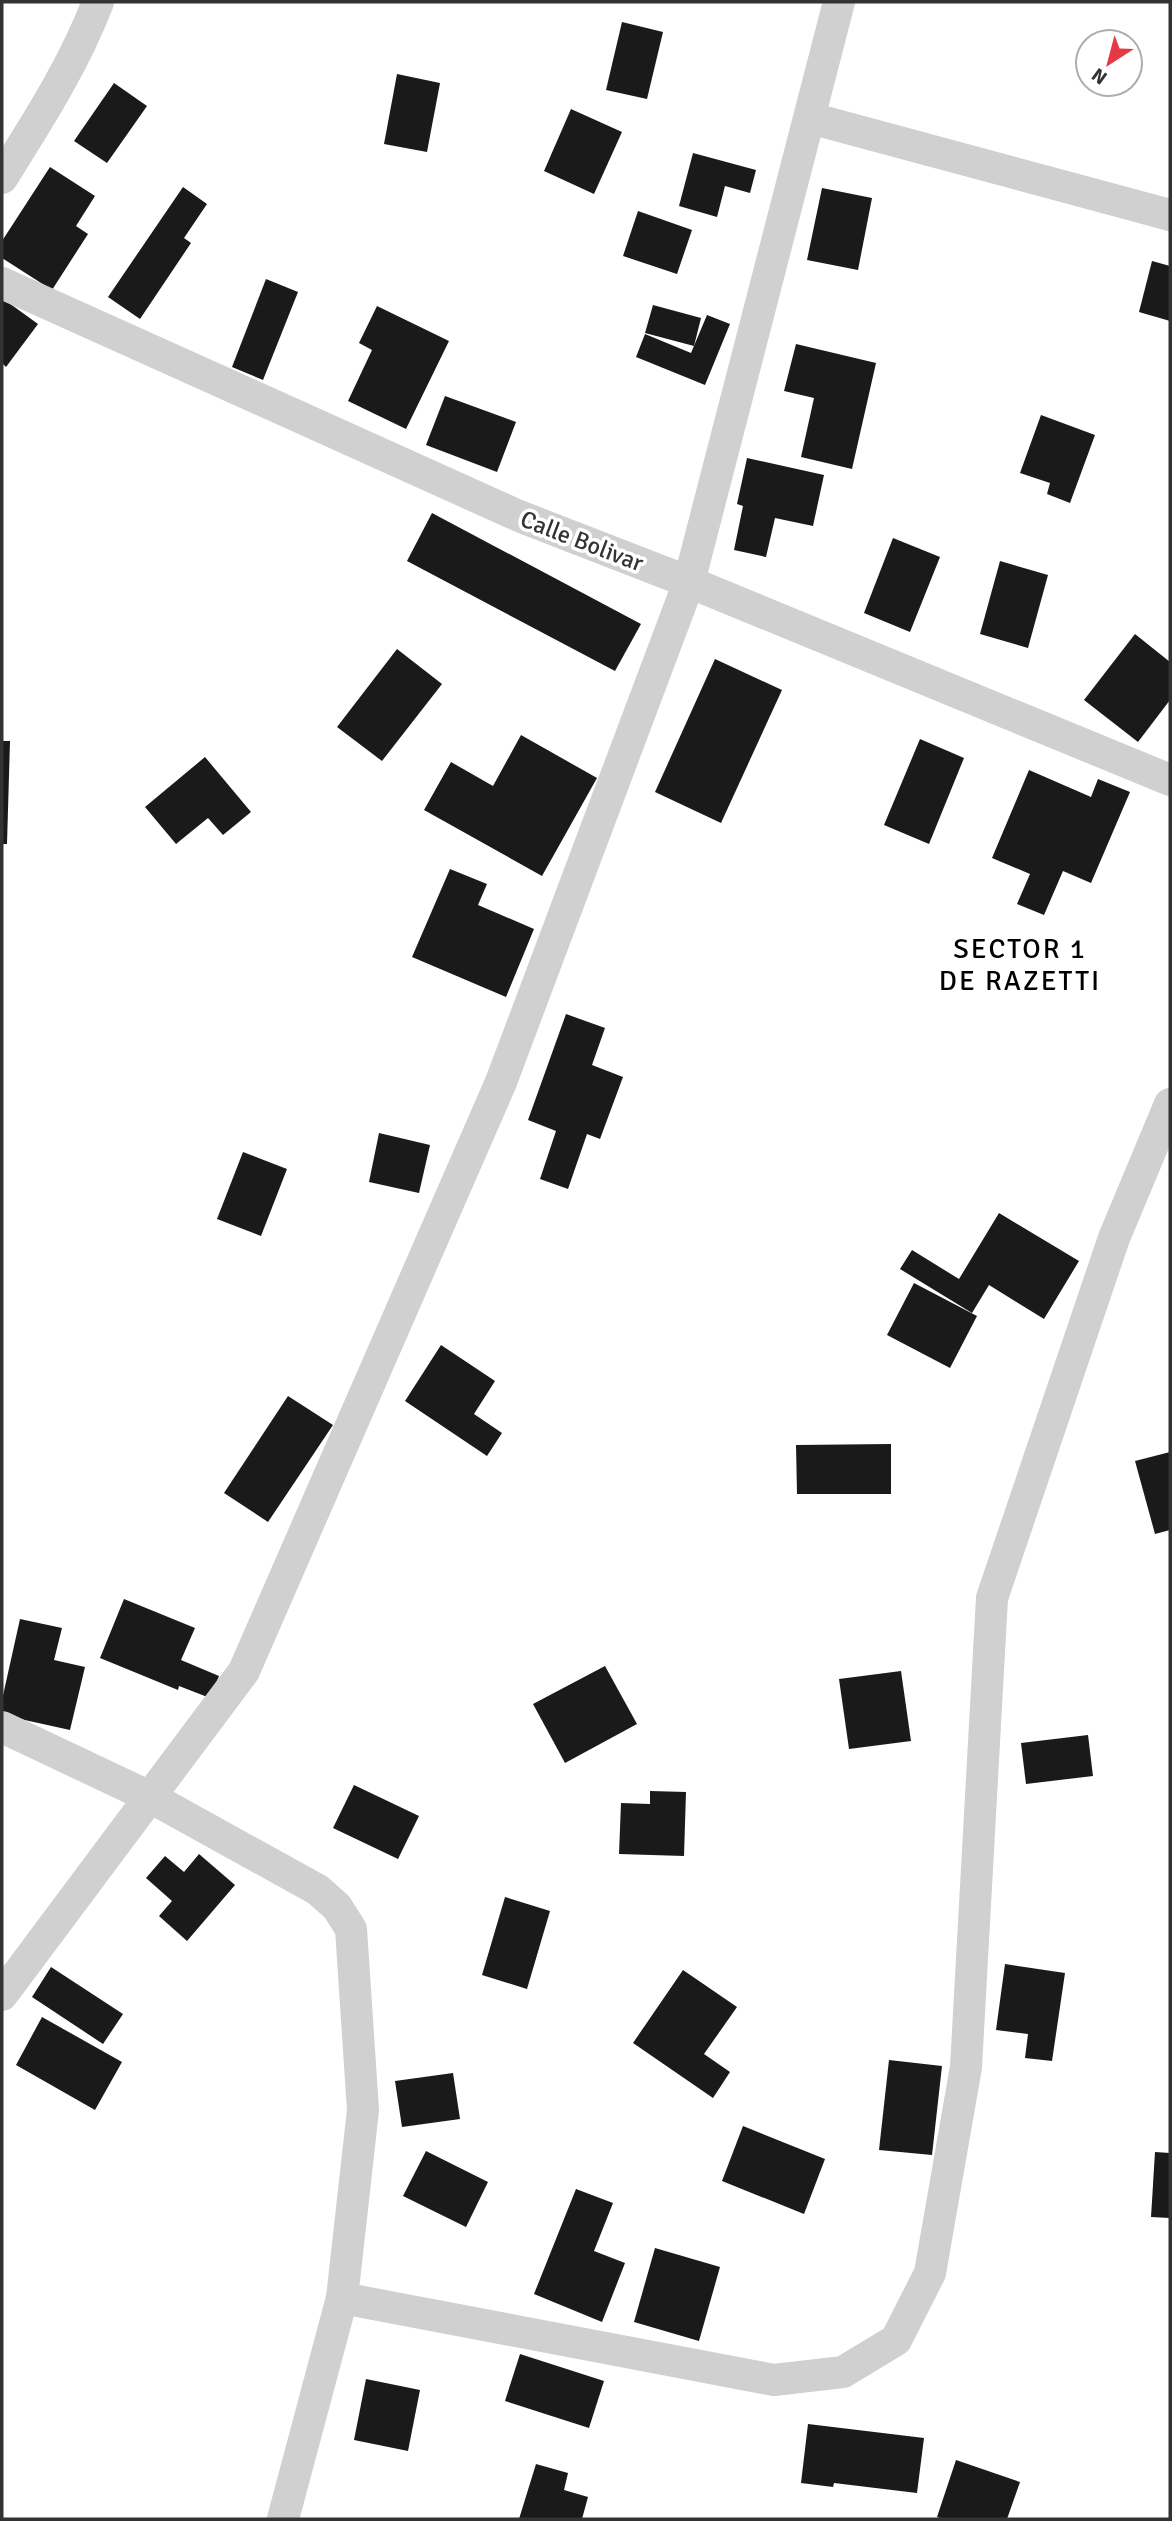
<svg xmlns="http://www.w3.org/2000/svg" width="1172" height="2521" viewBox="0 0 1172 2521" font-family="Signika,sans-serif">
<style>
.building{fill:#1a1a1a}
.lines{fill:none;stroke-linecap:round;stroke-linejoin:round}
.street{stroke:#d0d0d0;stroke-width:32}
.labels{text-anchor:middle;stroke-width:7;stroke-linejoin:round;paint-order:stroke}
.street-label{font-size:24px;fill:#333;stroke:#fff}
.quarter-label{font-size:28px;letter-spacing:2px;fill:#000;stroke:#fff}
</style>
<rect width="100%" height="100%" fill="#fff"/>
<!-- building -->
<g class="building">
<polygon points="622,22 663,32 647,99 606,90"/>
<polygon points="397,74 440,83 427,152 384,144"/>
<polygon points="114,83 147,106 107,163 74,141"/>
<polygon points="571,109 622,132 594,194 544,171"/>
<polygon points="693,153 756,170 750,193 725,186 717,217 679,206"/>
<polygon points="50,167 95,196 76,226 88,234 52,290 2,258 2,241"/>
<polygon points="183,187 207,204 184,238 191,243 140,319 108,297"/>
<polygon points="822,188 872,198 858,270 807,260"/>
<polygon points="638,211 692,230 677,274 623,256"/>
<polygon points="1152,261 1170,266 1170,321 1139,312"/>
<polygon points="266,279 298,292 263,380 232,367"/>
<polygon points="2,298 38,324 6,367 2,363"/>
<polygon points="653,305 701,318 694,346 645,333"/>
<polygon points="377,306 449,341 406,429 348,401 372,350 359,343"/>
<polygon points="707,315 730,324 705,385 636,357 645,334 691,353"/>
<polygon points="796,344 876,363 852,469 801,457 814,398 784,391"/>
<polygon points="445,396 516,422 497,472 426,445"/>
<polygon points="1041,415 1095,435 1070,503 1047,494 1050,483 1020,473"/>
<polygon points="747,458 824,475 813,526 775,518 766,557 734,550 743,506 737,504"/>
<polygon points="432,513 641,624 615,671 407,561"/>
<polygon points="893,538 940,557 910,632 864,613"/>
<polygon points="1000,561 1048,575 1028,648 980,634"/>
<polygon points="1135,634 1170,662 1170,700 1138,742 1084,700"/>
<polygon points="397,649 442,684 382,761 337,727"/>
<polygon points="715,659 782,690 721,823 655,792"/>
<polygon points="521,735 597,778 542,876 424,810 451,762 493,786"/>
<polygon points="920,739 964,758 929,844 884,825"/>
<polygon points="2,741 10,741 7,844 2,844"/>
<polygon points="205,757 251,812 223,835 208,818 176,844 145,807"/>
<polygon points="1029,770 1091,797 1098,779 1130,792 1091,883 1063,871 1044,915 1017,904 1030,874 992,858"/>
<polygon points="450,869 487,884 478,905 534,929 506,997 412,957"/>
<polygon points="566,1014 605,1028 592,1065 623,1077 600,1139 587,1134 568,1189 540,1179 556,1131 528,1120"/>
<polygon points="379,1133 430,1145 419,1193 369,1182"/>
<polygon points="243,1152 287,1169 261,1236 217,1219"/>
<polygon points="999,1213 1079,1261 1044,1319 989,1285 972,1313 900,1269 912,1250 959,1279"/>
<polygon points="914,1283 977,1316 950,1368 887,1335"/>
<polygon points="441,1345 495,1381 474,1414 502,1433 487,1456 405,1401"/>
<polygon points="288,1396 333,1425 268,1522 224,1493"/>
<polygon points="891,1444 891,1494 797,1494 796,1445"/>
<polygon points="1170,1452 1170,1530 1155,1534 1135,1461"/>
<polygon points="124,1599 195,1628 181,1660 219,1676 210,1698 179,1686 178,1690 100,1658"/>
<polygon points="20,1619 62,1628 54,1660 85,1667 70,1730 2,1715 2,1700"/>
<polygon points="605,1666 637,1724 565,1763 533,1704"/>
<polygon points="901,1671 911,1741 849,1749 839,1679"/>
<polygon points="1088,1735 1093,1776 1026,1784 1021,1743"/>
<polygon points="354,1785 419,1816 398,1859 333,1828"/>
<polygon points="650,1791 686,1792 684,1856 619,1854 621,1803 650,1804"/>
<polygon points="199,1854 235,1885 187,1941 159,1916 172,1901 146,1878 165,1856 184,1872"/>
<polygon points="505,1897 550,1911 527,1989 482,1975"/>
<polygon points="1005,1964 1065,1973 1052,2061 1025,2058 1028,2034 996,2030"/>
<polygon points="51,1967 123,2014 103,2044 32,1997"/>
<polygon points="683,1970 737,2007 704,2054 730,2072 713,2098 633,2043"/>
<polygon points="42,2017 122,2062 95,2110 16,2065"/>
<polygon points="889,2060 942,2066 932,2155 879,2150"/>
<polygon points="453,2073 460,2119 402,2127 395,2081"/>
<polygon points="743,2126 825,2159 804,2214 722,2181"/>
<polygon points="426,2151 488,2182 466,2227 403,2196"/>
<polygon points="1155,2152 1170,2153 1170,2218 1151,2217"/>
<polygon points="576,2189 613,2203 594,2251 625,2263 602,2322 534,2294"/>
<polygon points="655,2248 720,2267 699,2341 634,2322"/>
<polygon points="520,2354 604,2381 589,2428 505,2401"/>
<polygon points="366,2379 420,2390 408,2451 354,2440"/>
<polygon points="808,2424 924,2438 917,2493 834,2483 833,2487 801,2483"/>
<polygon points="956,2460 1020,2482 1007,2519 943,2519 937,2517"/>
<polygon points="536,2464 568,2473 564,2490 588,2497 582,2519 519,2519"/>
</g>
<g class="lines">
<!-- street -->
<g class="street">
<polyline points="810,118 1170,215"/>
<path d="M2,178c35,-56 72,-113 96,-176"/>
<polyline points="2,283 519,516 689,582 1170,780"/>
<polyline points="2,1727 150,1797 318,1890 337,1907 351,1929 363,2110 342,2298"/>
<polyline points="2,1995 244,1671 501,1082 689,582 839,2"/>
<polyline points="283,2519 342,2298 774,2380 843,2372 896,2340 930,2273 966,2067 992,1598 1114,1238 1170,1104"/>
</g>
</g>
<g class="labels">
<!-- street labels -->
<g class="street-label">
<text transform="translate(582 541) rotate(21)" y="8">Calle Bolivar</text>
</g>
<!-- quarter labels -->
<g class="quarter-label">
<text x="1020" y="958">SECTOR 1<tspan x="1020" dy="32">DE RAZETTI</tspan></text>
</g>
</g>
<!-- border -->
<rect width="1172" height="2521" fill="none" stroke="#333333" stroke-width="7"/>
<!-- north arrow -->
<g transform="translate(1109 63) rotate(216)"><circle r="33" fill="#ffffff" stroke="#adadad" stroke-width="2"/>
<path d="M0-5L12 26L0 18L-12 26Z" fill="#e63946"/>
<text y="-10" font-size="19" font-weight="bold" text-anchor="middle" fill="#333333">N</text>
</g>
</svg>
